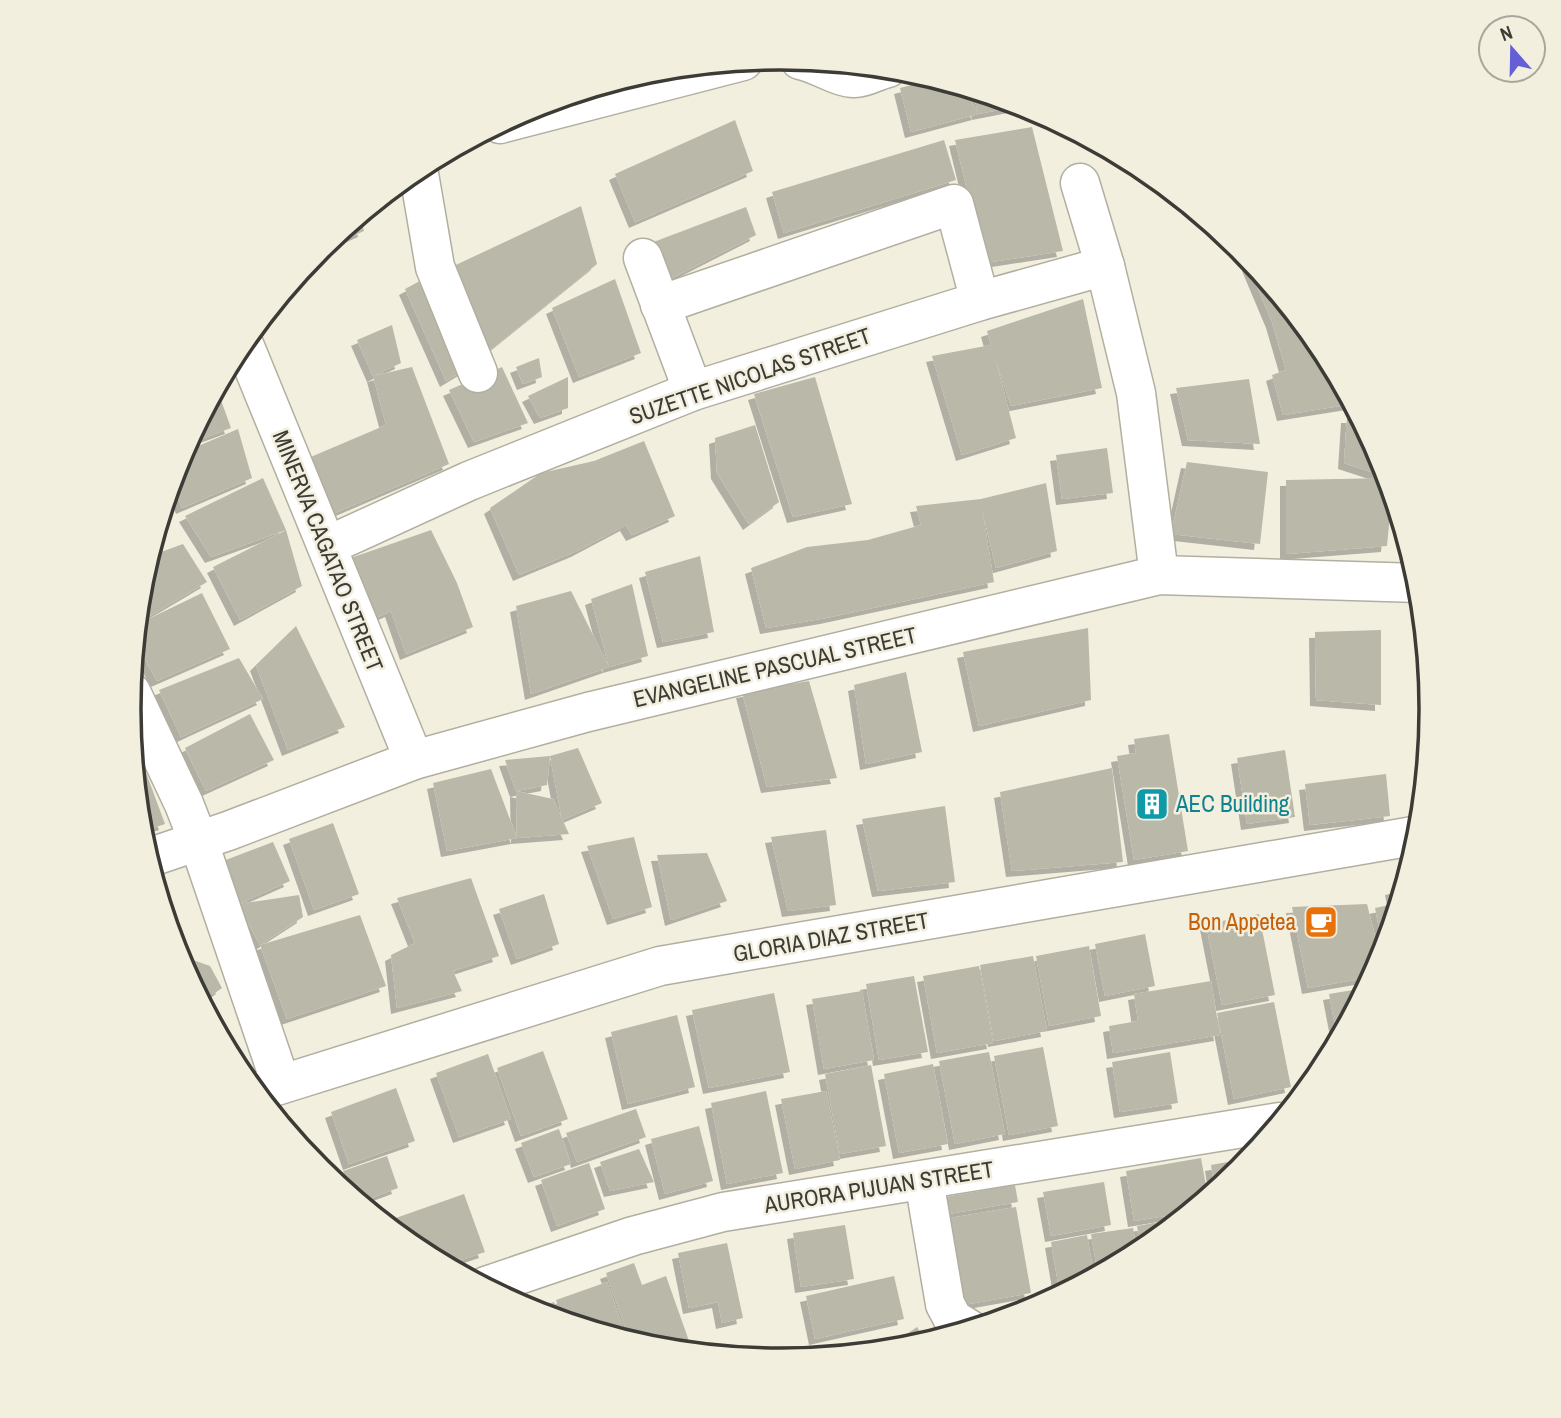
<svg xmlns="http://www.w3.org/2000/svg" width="1561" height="1418" viewBox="0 0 1561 1418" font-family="'Archivo Narrow',sans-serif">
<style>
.building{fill:#bab8a9;filter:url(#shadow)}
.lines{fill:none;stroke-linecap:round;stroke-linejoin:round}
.minor-casing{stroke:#b2afa0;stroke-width:41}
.minor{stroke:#fff;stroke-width:38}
.labels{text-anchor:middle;stroke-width:5;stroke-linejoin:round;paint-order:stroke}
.street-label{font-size:23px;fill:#3c3b35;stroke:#f2efdf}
.culture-label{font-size:23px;fill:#0d838f;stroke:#f2efdf;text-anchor:start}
.food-label{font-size:23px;fill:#c56008;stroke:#f2efdf;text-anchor:end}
.rim{fill:none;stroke:#3c3b35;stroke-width:3.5}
</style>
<defs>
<filter id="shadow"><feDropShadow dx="-6" dy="6" stdDeviation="0" flood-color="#0004"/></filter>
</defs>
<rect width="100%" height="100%" fill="#f2efdf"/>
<!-- building -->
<g class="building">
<polygon points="935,79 965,88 978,114 911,132 900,88"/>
<polygon points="973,90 1024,105 978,114"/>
<polygon points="735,120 753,171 635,222 615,174"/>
<polygon points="1032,127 1063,251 985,263 955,140"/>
<polygon points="944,140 956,180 784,233 772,192"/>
<polygon points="581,206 597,264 479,359 441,272"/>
<polygon points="746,207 756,235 664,282 643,246"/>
<polygon points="360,216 364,231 317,252 320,248"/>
<polygon points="1253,263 1322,348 1352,404 1283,415 1272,375 1286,370 1272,322 1248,265"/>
<polygon points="431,275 469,367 446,381 405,289"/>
<polygon points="615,279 641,353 579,377 552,308"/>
<polygon points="1083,299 1102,388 1011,406 995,358 1016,438 962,455 932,356 991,345 987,331"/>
<polygon points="392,325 401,363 373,376 357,340"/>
<polygon points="539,358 542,377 523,384 516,367"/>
<polygon points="412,367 449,464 330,515 306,459 386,425 373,376"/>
<polygon points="502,367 528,423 474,442 449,390"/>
<polygon points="568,377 568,408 540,418 528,396"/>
<polygon points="815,377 852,504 793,517 754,394"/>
<polygon points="1249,379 1260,444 1188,440 1176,388"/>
<polygon points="217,389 231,428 187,444 188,443"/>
<polygon points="1347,417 1359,417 1382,460 1387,477 1344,463"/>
<polygon points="755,425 779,502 749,524 717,473 715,438"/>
<polygon points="238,429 252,478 182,508 172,484 182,453"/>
<polygon points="644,441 675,516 632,535 626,525 577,551 519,575 490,508 541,473 594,461"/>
<polygon points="1107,448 1113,493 1062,499 1056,455"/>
<polygon points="1187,462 1268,472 1260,544 1171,534"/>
<polygon points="263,478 286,530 211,557 185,516"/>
<polygon points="1388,478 1392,493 1387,546 1286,554 1286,480"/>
<polygon points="1046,483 1057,551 996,568 982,509 994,582 826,618 766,628 751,568 807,547 868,540 921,525 916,506 981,499"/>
<polygon points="286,530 302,586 240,620 213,567"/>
<polygon points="431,530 457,583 473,627 406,654 391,611 373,619 348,559"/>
<polygon points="183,544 207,582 138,623 142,582 150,556"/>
<polygon points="700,556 714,632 663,642 645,572"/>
<polygon points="632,584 648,656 609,667 591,599"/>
<polygon points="571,591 609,667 531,694 516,606"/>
<polygon points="202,593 230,649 157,681 136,643 138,624"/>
<polygon points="296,626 345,727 288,750 256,665"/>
<polygon points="1088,628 1091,700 979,726 963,652"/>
<polygon points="1381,630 1381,705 1316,700 1315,632"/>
<polygon points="239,658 263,699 181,737 159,690"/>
<polygon points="906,672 922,752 866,764 854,685"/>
<polygon points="809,681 837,778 767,787 742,692"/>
<polygon points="250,714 274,760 206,791 185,748"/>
<polygon points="1169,734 1188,851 1134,860 1117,756 1136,753 1134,739"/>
<polygon points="578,748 602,803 562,820 550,756"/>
<polygon points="1285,750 1295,817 1247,824 1237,758"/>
<polygon points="138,751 165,824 141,832 134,753"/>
<polygon points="550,756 547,785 516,791 505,760"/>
<polygon points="1112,768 1123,862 1012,871 1000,792"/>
<polygon points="491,769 517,838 447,851 433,783"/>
<polygon points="1386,774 1390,816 1310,825 1305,784"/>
<polygon points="516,791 553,799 569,834 517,838"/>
<polygon points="945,806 955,882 878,891 862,819"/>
<polygon points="333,823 359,894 314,910 289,839"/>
<polygon points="826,830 836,905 788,911 771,837"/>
<polygon points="634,837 652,907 613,919 587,846"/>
<polygon points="273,842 290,881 238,904 223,861"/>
<polygon points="707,853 727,901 671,920 657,855"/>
<polygon points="471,878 499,956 453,971 462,991 397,1008 391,955 415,943 397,898"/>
<polygon points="1404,886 1384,952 1375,908 1394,904 1391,889"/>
<polygon points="544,894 559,944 517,959 499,909"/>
<polygon points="299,895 303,917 260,945 238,904"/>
<polygon points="1367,904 1381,961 1372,977 1308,988 1292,907"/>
<polygon points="1259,914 1275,995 1222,1005 1206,924"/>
<polygon points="360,915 386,986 287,1019 260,945"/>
<polygon points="1145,934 1155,986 1105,996 1095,944"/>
<polygon points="1089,946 1101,1016 1049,1026 1036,956"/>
<polygon points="1033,956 1047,1031 994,1041 980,965"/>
<polygon points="193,960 210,966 222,988 215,993 207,995 217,1026 215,1027 182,964"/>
<polygon points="979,966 993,1043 937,1053 923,976"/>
<polygon points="914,976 928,1052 879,1060 866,984"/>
<polygon points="1211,981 1220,1035 1113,1053 1109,1026 1138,1021 1134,994"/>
<polygon points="1365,988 1365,990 1338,1041 1329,994"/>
<polygon points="862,991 874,1060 824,1069 812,999"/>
<polygon points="774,993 790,1072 709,1088 692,1010"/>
<polygon points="1274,1002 1291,1087 1234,1099 1217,1013"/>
<polygon points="677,1015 695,1087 628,1104 611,1032"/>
<polygon points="1043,1047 1058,1126 1009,1135 994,1056"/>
<polygon points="543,1051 568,1119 521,1136 497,1068"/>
<polygon points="989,1052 1005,1134 955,1144 939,1061"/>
<polygon points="1170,1052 1178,1103 1120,1112 1112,1062"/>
<polygon points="488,1054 511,1119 459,1137 436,1073"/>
<polygon points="933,1064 948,1144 899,1153 884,1074"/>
<polygon points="871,1065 886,1146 840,1154 825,1074"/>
<polygon points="396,1088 415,1141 349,1164 331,1112"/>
<polygon points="766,1091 783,1173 727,1184 711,1103"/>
<polygon points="826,1091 840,1160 795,1169 781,1099"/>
<polygon points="636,1109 646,1137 577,1162 566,1133"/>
<polygon points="699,1126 713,1181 665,1194 651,1139"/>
<polygon points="559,1129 571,1164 534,1177 521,1143"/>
<polygon points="639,1149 654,1182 610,1191 600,1162"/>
<polygon points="387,1156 398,1188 360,1202 352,1196 343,1171"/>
<polygon points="1201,1158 1208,1197 1189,1212 1134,1221 1126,1171"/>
<polygon points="1250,1158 1241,1170 1215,1191 1211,1165"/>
<polygon points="589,1163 605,1209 557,1226 541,1180"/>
<polygon points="1104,1182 1111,1225 1051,1236 1043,1192"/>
<polygon points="1015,1185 1018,1202 942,1215 939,1198"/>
<polygon points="464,1194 485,1252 446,1265 418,1250 398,1233 393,1219"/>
<polygon points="1016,1207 1031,1293 952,1307 938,1220"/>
<polygon points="1182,1218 1142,1251 1141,1251 1137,1226"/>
<polygon points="845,1225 854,1279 801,1287 793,1233"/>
<polygon points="1133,1228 1137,1253 1098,1274 1091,1234"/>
<polygon points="1087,1235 1094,1276 1060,1294 1051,1242"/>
<polygon points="727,1243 743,1318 722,1323 718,1302 689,1308 678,1253"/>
<polygon points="634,1263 642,1285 666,1276 689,1341 665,1349 653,1348 630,1341 606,1273"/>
<polygon points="894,1276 904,1319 815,1339 806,1296"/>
<polygon points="607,1282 627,1340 563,1320 556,1300"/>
<polygon points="524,1294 529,1310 509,1299"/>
<polygon points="554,1302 560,1319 531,1310"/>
<polygon points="917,1327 926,1342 907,1348 883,1350"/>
</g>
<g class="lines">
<defs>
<g id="minor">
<path d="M800,60c17,3 40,19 55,18 11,0 22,-8 33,-10"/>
<polyline points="500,124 743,61"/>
<polyline points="418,168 435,267 478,373"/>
<polyline points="1080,183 1105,266 1136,393 1159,575"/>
<polyline points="643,258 693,391"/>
<polyline points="660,305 954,204 980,301"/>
<polyline points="243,342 414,760"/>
<polyline points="327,546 469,481 693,391 980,301 1105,266"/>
<polyline points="131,692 184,804 198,840 281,1084"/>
<polyline points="148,858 228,831 414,760 588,712 1159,575 1419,583"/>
<polyline points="257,1092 660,966 1419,835"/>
<polyline points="924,1180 945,1304 953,1319 969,1329"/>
<polyline points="486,1286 633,1236 723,1212 1280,1122"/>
</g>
</defs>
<!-- minor casing -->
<use href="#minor" class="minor-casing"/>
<!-- minor -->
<use href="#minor" class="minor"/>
</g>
<!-- icons -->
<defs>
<symbol id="building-square" viewBox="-11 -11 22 22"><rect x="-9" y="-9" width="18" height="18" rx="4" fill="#0f9aa8" stroke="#f2efdf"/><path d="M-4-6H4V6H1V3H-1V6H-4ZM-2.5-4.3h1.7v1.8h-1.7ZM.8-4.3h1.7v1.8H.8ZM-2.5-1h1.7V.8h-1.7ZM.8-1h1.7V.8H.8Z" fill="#fff"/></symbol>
<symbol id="cafe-square" viewBox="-11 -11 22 22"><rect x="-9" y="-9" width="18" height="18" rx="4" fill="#e8710a" stroke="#f2efdf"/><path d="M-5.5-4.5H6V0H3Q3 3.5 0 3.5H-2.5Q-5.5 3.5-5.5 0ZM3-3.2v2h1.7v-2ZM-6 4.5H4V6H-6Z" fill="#fff"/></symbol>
</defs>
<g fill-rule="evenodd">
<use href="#building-square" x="1133" y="785" width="38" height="38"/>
<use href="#cafe-square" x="1302" y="903" width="38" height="38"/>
</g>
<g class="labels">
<!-- street labels -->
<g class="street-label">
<text transform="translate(750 376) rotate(-19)" y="8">SUZETTE NICOLAS STREET</text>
<text transform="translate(328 551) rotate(68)" y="8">MINERVA CAGATAO STREET</text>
<text transform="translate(775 667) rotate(-13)" y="8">EVANGELINE PASCUAL STREET</text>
<text transform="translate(831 937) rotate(-10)" y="8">GLORIA DIAZ STREET</text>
<text transform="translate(879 1187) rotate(-9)" y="8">AURORA PIJUAN STREET</text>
</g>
<!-- culture labels -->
<g class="culture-label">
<text x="1176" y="812">AEC Building</text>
</g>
<!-- food labels -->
<g class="food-label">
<text x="1296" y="930">Bon Appetea</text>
</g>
</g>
<!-- crop -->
<path d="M0 0H1561V1418H0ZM141 709a639 639 0 1 1 1278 0a639 639 0 1 1-1278 0Z" fill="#f2efdf" fill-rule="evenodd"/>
<path class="rim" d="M141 709a639 639 0 1 1 1278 0a639 639 0 1 1-1278 0Z"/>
<!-- north arrow -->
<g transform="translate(1512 49) rotate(340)"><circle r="33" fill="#f2efdf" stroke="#a9a79b" stroke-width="2"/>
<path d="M0-5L12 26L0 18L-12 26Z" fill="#645ed7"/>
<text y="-10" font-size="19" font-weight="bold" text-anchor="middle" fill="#3c3b35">N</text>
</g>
</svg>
